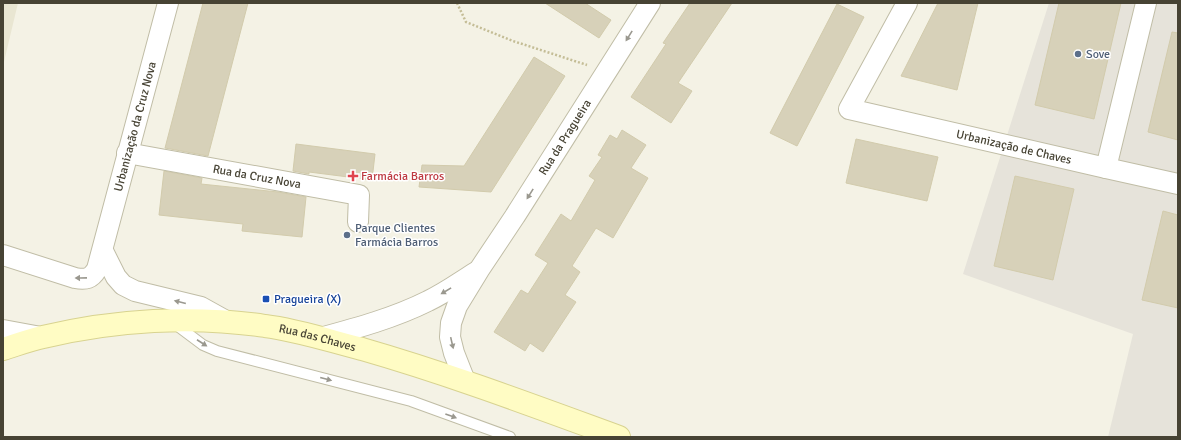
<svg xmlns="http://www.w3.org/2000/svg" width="1181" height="440" viewBox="0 0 1181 440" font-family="Signika,sans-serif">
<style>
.residential{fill:#e9e6d2}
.industrial{fill:#e6e3da}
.building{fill:#d7d1b9;stroke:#d2cbac}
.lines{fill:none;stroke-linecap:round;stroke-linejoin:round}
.lane-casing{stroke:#c0bda6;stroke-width:12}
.street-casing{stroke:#c0bda6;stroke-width:22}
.secondary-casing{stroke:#d8d390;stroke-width:24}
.path{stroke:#c4bd96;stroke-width:2.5;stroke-dasharray:2 2;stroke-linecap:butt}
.lane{stroke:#fff;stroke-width:10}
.street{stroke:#fff;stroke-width:20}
.secondary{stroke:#fffcc4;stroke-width:22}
.oneway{fill:#9a988f}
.service-dot{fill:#5c6f8a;stroke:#fff;stroke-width:1.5}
.health-dot{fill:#e0444e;stroke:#fff;stroke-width:1.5}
.transit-dot{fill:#1a4fb4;stroke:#fff;stroke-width:1.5}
.labels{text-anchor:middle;stroke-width:3;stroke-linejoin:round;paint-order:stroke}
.service-label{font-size:12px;fill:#4e5e75;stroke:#fff;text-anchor:start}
.street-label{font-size:12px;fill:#474334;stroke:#fff}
.health-label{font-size:12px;fill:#be3a42;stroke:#fff;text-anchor:start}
.transit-label{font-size:12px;fill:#164399;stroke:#fff;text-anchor:start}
</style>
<rect width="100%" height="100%" fill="#f4f2e5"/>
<!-- residential -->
<polygon class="residential" points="3,3 18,3 3,66"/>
<!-- industrial -->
<polygon class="industrial" points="1049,3 1178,3 1178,437 1108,437 1133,334 963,274"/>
<!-- building -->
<g class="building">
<polygon points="203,3 248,3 208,156 165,148"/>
<polygon points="545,3 585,3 611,20 599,38"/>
<polygon points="690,3 732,3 678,83 692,91 671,123 631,97 666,44 663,43"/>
<polygon points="938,3 978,3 957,90 901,76"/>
<polygon points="1059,3 1121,3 1094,119 1035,105"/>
<polygon points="837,4 864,17 797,146 770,133"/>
<polygon points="1172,32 1178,33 1178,140 1148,132"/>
<polygon points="534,57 565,76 491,192 419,187 422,165 464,166"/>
<polygon points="622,130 646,145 631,168 648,178 613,238 596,228 572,266 580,272 565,295 576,302 543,352 530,343 525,351 494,332 521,290 528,294 548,263 535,255 561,214 571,221 595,180 589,176 602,157 598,155 610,135 617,139"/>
<polygon points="856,139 938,157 927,201 846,183"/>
<polygon points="296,144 375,154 372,180 309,172 309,174 293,171"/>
<polygon points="164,171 202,178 201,184 278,192 306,197 302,237 242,231 243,224 159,215"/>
<polygon points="1015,176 1074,189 1053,280 994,266"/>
<polygon points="1163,211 1178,215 1178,308 1142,300"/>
</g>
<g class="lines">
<defs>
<polyline id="lane" points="175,324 203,345 217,351 411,401 510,437"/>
<g id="street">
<path id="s1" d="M907,3l-58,106 257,59 72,16"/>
<path id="s2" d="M127,153l232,42 -1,27"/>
<polyline points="1106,168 1146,3"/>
<polyline points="103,251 116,277 123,285 135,291 201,307 228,322"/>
<path id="s3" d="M3,255l72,23c11,2 16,1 22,-9l71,-266"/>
<polyline points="3,330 41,337"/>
<path d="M320,338c37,-10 74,-20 108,-37 17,-8 32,-19 48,-29"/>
<path id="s4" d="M465,381l-11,-28 -4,-16 1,-14 6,-17 22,-36 36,-54 135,-213"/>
</g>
<g id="secondary">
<path id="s5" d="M3,349c13,-4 26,-9 40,-12 71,-17 150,-22 222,-11 33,4 65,15 97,23 87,25 172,57 257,88"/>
</g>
</defs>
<!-- lane casing -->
<use href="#lane" class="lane-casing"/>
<!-- street casing -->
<use href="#street" class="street-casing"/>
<!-- secondary casing -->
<use href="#secondary" class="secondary-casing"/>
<!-- path -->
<polyline class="path" points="457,3 466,22 513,41 587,65"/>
<!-- lane -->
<use href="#lane" class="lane"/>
<!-- street -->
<use href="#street" class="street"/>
<!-- secondary -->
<use href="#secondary" class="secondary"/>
</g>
<!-- one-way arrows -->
<defs><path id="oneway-solid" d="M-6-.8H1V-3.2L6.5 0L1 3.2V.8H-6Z"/></defs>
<g class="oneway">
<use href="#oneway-solid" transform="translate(629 36) rotate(122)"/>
<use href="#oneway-solid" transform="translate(530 194) rotate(122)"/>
<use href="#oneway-solid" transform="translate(81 278) rotate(179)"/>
<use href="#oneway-solid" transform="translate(446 291) rotate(149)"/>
<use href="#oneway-solid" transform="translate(180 302) rotate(-166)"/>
<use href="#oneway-solid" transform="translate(202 343) rotate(33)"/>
<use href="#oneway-solid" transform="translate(452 343) rotate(77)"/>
<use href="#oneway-solid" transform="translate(326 379) rotate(15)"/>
<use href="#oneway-solid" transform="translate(451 416) rotate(20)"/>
</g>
<!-- markers -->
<g class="service-dot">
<circle cx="1078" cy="54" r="4"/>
<circle cx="347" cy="235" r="4"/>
</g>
<path class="health-dot" d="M351 170h4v4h4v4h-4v4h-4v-4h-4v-4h4z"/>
<rect class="transit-dot" x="262" y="295" width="8" height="8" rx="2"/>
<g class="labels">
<!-- service labels -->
<g class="service-label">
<text x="1086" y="58">Sove</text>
<text x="355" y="232">Parque Clientes<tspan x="355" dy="14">Farmácia Barros</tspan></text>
</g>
<!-- street labels -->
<g class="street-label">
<text dy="4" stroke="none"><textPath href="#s3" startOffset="249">Urbanização da Cruz Nova</textPath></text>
<text dy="4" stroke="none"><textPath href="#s4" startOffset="279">Rua da Pragueira</textPath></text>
<text dy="4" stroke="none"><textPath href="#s1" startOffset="290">Urbanização de Chaves</textPath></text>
<text dy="4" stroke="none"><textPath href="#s2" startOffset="132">Rua da Cruz Nova</textPath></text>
<text dy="4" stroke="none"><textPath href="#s5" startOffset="319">Rua das Chaves</textPath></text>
</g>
<!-- health labels -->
<g class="health-label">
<text x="361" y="180">Farmácia Barros</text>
</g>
<!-- transit labels -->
<g class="transit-label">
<text x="274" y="303">Pragueira (X)</text>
</g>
</g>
<!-- border -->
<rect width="1181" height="440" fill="none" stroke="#474334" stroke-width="8"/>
</svg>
